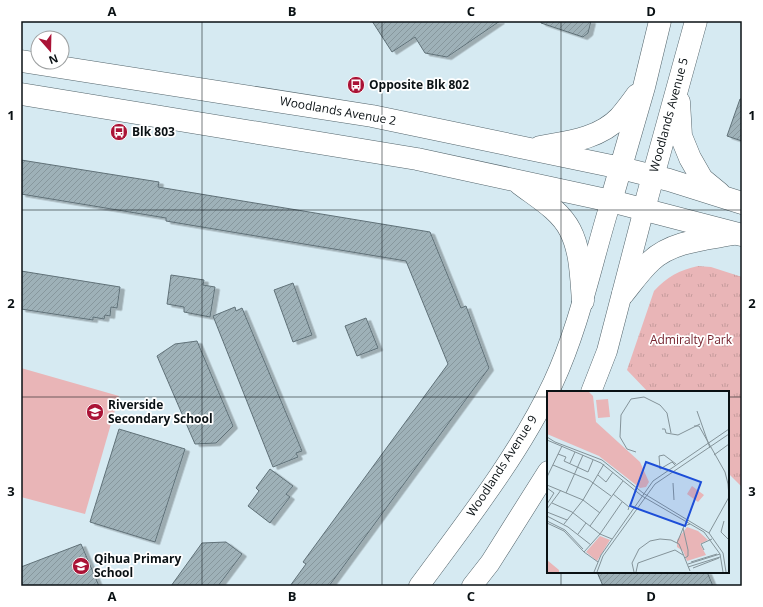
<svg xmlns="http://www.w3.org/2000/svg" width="763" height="607" viewBox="0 0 763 607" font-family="'Open Sans',sans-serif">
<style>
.green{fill:#e9b5b7}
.park{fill:url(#park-tufts)}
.building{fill:url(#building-hatch);stroke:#607178;filter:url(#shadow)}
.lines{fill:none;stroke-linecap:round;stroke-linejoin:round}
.secondary-casing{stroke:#54656c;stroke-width:21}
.primary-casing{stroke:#54656c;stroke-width:23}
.secondary{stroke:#fff;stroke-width:20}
.primary{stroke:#fff;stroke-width:22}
.grid{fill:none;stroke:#0a1114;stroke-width:1;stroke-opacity:0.55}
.labels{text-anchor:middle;stroke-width:3.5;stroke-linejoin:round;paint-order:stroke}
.poi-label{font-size:12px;font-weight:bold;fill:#0a1114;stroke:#fff;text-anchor:start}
.street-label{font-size:12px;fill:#0a1114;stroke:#fff}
.park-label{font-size:12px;fill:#75232e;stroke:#fff}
.inset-road{fill:none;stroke:#849399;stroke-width:1}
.view{fill:#1d4ed8;fill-opacity:0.15;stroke:#1d4ed8;stroke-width:2}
.inset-edge{fill:none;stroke:#0a1114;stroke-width:2}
.neatline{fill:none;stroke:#0a1114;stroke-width:1.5}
.grid-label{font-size:13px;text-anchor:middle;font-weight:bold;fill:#0a1114}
</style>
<defs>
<pattern id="park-tufts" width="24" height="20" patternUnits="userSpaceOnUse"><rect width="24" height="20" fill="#e9b5b7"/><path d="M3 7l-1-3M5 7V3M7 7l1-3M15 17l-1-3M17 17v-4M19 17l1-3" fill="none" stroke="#c69b9c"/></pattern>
<pattern id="building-hatch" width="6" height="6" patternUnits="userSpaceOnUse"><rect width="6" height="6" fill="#9eb1b8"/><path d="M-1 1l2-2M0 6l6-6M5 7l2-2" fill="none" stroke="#87979d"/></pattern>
<filter id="shadow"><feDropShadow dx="4.5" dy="2.5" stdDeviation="0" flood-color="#0004"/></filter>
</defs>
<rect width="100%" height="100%" fill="#d6eaf2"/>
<!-- green -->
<polygon class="green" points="21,368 119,396 85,514 21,497"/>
<!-- park -->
<path class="park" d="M698,266l13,1 31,10v210l-14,-14v-81h-80l-21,-22 27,-79c13,-14 25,-21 44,-25z"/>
<!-- building -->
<g class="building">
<polygon points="372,21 500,21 447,57 425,53 415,37 392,52"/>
<polygon points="541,21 591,21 588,33 583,37 541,23"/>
<polygon points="740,99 742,99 742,141 727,136"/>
<polygon points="21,160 159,182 158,187 430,232 461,308 466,306 489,368 329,586 290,586 306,564 303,562 448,364 406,261 166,221 166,218 21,194"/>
<polygon points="21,271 120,287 117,308 111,307 110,316 105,315 104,319 93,317 93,320 21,309"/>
<polygon points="171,275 204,280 203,285 215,287 210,317 184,312 184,307 167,304"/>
<polygon points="293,283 312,335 293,342 274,290"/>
<polygon points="235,307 236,311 242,308 302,451 296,453 298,457 273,467 213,316"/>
<polygon points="366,318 378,348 357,356 345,326"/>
<polygon points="197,341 233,426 216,443 195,444 157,356 175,344"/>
<polygon points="119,429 185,449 155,542 90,522"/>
<polygon points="270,469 293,486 286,494 290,497 270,523 248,506 259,491 256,488"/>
<polygon points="226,542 242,554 218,586 171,586 202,543"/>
<polygon points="81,544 99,586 21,586 21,567"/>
<polygon points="597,572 707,572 713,586 603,586"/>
</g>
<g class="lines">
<defs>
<g id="secondary">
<polyline points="591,392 607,351 644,209"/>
<path d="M419,586c47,-64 100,-131 134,-203 27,-58 39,-121 58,-182"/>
<polyline points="472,586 490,563 548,471"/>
</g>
<g id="primary">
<polyline points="21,61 372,116 621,168 669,180 742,203"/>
<polyline points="21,94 417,159 611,201 742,235"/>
<polyline points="679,102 681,136 690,158 702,179 719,193"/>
<path d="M540,147c28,-5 59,-8 80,-30 6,-7 12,-15 17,-22"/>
<path d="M520,184c17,13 40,26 50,46 11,21 11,48 13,71"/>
<polyline points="611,201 644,87 660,21"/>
<polyline points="644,209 696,21"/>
<path d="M623,294c9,-11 18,-24 28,-33 21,-20 56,-22 82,-27"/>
</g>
</defs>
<!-- secondary casing -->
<use href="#secondary" class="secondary-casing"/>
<!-- primary casing -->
<use href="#primary" class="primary-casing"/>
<!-- secondary -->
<use href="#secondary" class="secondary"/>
<!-- primary -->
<use href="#primary" class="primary"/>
</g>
<!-- grid -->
<path class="grid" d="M202,21v565M382,21v565M561,21v371M21,210h721M21,397h527M728,397h14M561,572v14"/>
<!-- icons -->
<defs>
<symbol id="bus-disc" viewBox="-11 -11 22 22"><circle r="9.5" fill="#aa1336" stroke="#fff"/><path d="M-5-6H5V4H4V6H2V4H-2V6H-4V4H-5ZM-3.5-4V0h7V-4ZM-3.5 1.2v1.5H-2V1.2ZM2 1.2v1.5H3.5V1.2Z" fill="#fff"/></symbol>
<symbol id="school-disc" viewBox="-11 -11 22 22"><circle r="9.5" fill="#aa1336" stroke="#fff"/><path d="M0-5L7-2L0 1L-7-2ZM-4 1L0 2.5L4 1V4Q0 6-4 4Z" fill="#fff"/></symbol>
</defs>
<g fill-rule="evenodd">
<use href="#bus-disc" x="346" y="75" width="20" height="20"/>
<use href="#bus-disc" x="109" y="122" width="20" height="20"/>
<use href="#school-disc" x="85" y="402" width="20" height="20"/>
<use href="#school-disc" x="71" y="556" width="20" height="20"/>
</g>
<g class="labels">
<!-- poi labels -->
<g class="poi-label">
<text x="369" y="89">Opposite Blk 802</text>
<text x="132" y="136">Blk 803</text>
<text x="108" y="409">Riverside<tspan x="108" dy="14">Secondary School</tspan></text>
<text x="94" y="563">Qihua Primary<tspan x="94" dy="14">School</tspan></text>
</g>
<!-- street labels -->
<g class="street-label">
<text transform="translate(338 111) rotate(10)" y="4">Woodlands Avenue 2</text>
<text transform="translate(669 115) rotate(-75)" y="4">Woodlands Avenue 5</text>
<text transform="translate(502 466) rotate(-57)" y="4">Woodlands Avenue 9</text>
</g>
<!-- park labels -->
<g class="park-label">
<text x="691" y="344">Admiralty Park</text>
</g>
</g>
<!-- overview -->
<g transform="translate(547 391)">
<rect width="182" height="182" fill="#d6eaf2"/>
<path d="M61,8l2,18 -12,1 -2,-18zM145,95l12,9 -6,7 -11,-8zM140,136l11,4 10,9 -8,4 6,11 -19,6 -4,-10 -6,-4v-7zM53,145l10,4 -13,21 -11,-9z" fill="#e9b5b7"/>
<path d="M0,1h42l4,4 3,26 44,40 9,20 -3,5 -6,1 -41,-32 -52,-22zM0,169l12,10v2h-12z" fill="#e9b5b7"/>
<path class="inset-road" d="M150,20l13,37M147,35h5l26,46 3,12 1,13 -20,36M115,38h3l1,4 12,2 22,-11M0,46l8,5 47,18 41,33 66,40 14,20 3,19M0,49l54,23 41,33 62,36 16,22 3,18M89,61l-9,-3 -7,-12 1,-22 10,-16 13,-2 16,8 7,8 4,20M11,63l8,3 -2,4 24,11 5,-12M167,64l15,-11M23,72l5,-11M6,74l36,15 22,16M128,74l-3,-3 -12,7 -1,-13 5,-1 12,9M51,84l8,7 7,-10M0,86l15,-31M126,92l1,17M0,94l36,15 17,13M0,97l7,5 -7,11M19,102l17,-38M66,103l16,13 -1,3M5,112l20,9 28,22 12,5M0,118l14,-19M0,121l20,8M0,125l21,11 23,18M0,130l18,9 18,19M177,130l-3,11 8,8M0,132l17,8 20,21 14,10M17,133l19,-24 21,-36M43,135l33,-45M136,137l5,22v6l-3,2M31,143l8,-11M130,152l7,-17 6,-2M157,159l-3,-6 11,-5M37,161l16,-18 22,-32M144,171l26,-8M141,173l32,-10M141,176l32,-10M146,177l26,-10M47,181l7,-17 52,-74 76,-52M50,181l6,-16 52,-72 74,-50M87,181l-2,-9 7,-14 11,-8 10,-2 11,1 8,4 11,27M89,181l2,-9 14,-5 23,-8 8,5"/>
<path class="view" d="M99,71l55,20 -16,44 -55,-20z"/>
<rect width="182" height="182" class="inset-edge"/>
</g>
<!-- border -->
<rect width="763" height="607" fill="none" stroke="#ffffff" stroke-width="44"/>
<!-- north arrow -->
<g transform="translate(50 50) rotate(160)"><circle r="19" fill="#ffffff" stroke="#9da0a1"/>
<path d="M0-3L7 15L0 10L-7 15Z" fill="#aa1336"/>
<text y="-6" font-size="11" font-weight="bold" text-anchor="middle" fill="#0a1114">N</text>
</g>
<rect x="22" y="22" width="719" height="563" class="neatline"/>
<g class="grid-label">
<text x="112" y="16">A</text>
<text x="292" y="16">B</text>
<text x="471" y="16">C</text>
<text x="651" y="16">D</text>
<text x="11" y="120">1</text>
<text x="752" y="120">1</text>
<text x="11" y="308">2</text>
<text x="752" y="308">2</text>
<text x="11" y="496">3</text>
<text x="752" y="496">3</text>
<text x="112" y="601">A</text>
<text x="292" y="601">B</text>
<text x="471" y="601">C</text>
<text x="651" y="601">D</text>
</g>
</svg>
